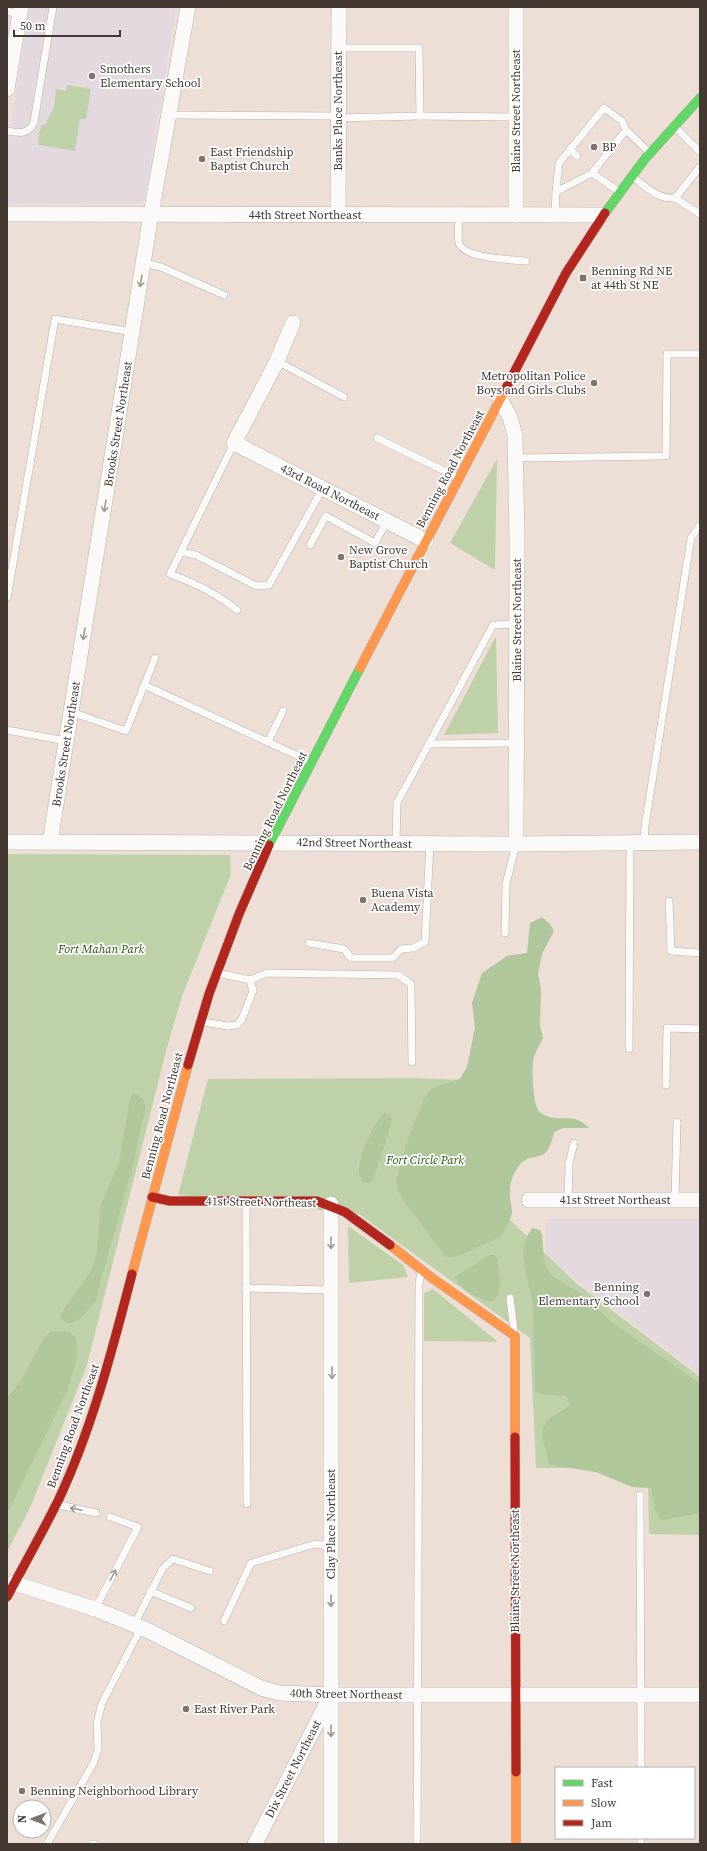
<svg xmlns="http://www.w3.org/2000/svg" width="707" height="1851" viewBox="0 0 707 1851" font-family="'Source Serif 4',serif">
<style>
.education{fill:#e5d9e0}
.green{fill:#bed1a9}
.forest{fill:#b0c69b}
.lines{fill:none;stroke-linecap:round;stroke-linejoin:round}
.lane-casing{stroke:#bcb1aa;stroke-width:8}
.street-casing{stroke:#bcb1aa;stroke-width:16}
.fast-casing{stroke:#bcb1aa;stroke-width:10}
.slow-casing{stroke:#bcb1aa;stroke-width:10}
.jam-casing{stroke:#bcb1aa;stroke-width:10}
.lane{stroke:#fcfaf9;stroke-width:7}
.street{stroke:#fcfaf9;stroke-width:15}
.fast{stroke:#63d668;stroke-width:9}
.slow{stroke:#ff974d;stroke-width:9}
.jam{stroke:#b3261e;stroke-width:9}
.oneway{stroke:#a09a96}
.poi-dot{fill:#7f736b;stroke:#fff;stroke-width:1.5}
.labels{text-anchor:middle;stroke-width:3.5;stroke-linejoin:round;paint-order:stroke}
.poi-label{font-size:12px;fill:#443932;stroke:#fff;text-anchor:start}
.street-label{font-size:12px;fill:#443932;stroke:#fff}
.park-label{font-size:12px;font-style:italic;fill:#25550a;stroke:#fff}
</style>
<rect width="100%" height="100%" fill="#eddfd6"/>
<!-- education -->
<g class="education">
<polygon points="30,7 176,7 146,192 144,200 140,203 7,204 7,146"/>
<polygon points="546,1219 700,1219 700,1375 546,1257"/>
</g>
<!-- green -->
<g class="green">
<polygon points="67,85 91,89 86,119 80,119 75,151 39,145 38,142 41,125 45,125 54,107 56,89 66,91"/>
<polygon points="497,459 495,570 450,543"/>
<polygon points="496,636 498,733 444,735"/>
<polygon points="7,854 230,855 231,874 182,996 166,1051 87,1365 30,1508 7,1552"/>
<polygon points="412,1078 493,1081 506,1216 576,1283 700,1377 700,1535 649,1534 648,1486 632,1468 536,1468 530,1338 359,1214 178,1195 208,1079"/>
<polygon points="348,1226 403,1265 408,1277 349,1283"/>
<polygon points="433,1289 498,1342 424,1341 424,1293"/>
</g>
<!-- forest -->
<g class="forest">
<path d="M542,917l8,7 4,7 -12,23 -4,20 3,15 -1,36 3,13c-3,6 -7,13 -9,19 -3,10 -1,45 4,53 2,3 7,6 11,7 16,4 26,-4 40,11h-26l-9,4c-8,38 -21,15 -36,35 -7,10 -9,20 -8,32 1,4 2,9 2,12 -1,10 -7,21 -15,27 -8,5 -38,18 -48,20l-4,-2 -41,-55 -6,-11 -2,-9 13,-46 16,-38 8,-9 27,-9 7,-12 8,-39 -3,-25 10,-30 25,-17 20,-3 3,-30z"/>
<polygon points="133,1094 137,1094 143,1099 146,1107 134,1161 95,1302 83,1316 73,1323 67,1323 60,1318 62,1312 91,1271 96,1258 101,1205 119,1162 130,1099"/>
<path d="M385,1112l6,4 1,5 -9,30 -11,30 -3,2 -6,-1c-1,-3 -4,-6 -4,-9 -1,-16 14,-50 26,-61z"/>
<path d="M532,1228l8,2 2,4 2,28 7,13 29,18 33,30 87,61v129l-37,7 -3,-1 -5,-10 -4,-21 -19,-1 -36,-15 -45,-7 -2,-3c-5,-19 -14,-36 6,-47 6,-4 12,-6 15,-11l-4,-8 -27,-2 -4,-4 -2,-83 -10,-50 2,-17z"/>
<path d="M490,1255h5l2,4c2,11 7,38 -6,43 -13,-4 -30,-12 -36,-25z"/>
<polygon points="50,1331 70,1332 75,1337 77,1345 77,1358 67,1391 7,1514 7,1398 21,1381 44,1338"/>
</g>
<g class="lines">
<defs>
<g id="lane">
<polyline points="7,11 19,14"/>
<polyline points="170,115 338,116"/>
<polyline points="420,116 516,117"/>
<polyline points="338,118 420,116 419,48 339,48"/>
<polyline points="676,128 700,152"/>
<path d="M7,131c12,2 22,4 27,-9l19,-115"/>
<polyline points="570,149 577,156"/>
<path d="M634,178c14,10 23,21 41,20l25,-31"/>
<polyline points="618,191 592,173 626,130 648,151"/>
<polyline points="556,192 559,163 604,108 622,121 626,130"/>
<polyline points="675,198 700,214"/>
<path d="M459,215c0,8 -2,20 0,28 4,15 53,17 67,18"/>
<polyline points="555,215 556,192 592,173"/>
<polyline points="144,263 161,267 224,295"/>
<polyline points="277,361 344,397"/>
<polyline points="377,438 457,477"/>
<path d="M234,443l-64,131c25,9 46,19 67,36"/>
<polyline points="515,458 666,456 667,354 700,354"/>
<polyline points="310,545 326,516 375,543 387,521"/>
<polyline points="181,552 196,555 256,586 269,585 323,488"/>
<polyline points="7,598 55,319 133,332"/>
<polyline points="144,685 309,761"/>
<polyline points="71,712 126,731 155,658"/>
<polyline points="7,730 66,741"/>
<polyline points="268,742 283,711"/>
<polyline points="429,744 516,743"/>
<polyline points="644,842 645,826 691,538 700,525"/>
<polyline points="396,843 397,803 493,625 516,624"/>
<polyline points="669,901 671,951 700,953"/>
<polyline points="505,933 506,884 516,844"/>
<polyline points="309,943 344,949 351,958 393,958 401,949 413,948 425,942 430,843"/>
<polyline points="218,973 250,980 267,973 398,975 411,984 412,1062"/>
<polyline points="203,1022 228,1026 237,1025 242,1019 253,991 250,980"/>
<polyline points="629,1049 630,843"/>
<polyline points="666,1085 667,1028 700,1029"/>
<polyline points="568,1200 569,1164 574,1143"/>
<polyline points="675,1200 677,1122"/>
<polyline points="246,1203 247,1504"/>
<polyline points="246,1288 331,1290"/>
<polyline points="510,1298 514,1330"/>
<polyline points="640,1495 641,1768"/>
<polyline points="59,1505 96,1513"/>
<polyline points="150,1591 191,1608"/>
<polyline points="95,1609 138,1527 110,1517"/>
<polyline points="224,1621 251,1563 315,1544 331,1546"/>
<polyline points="134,1625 163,1568 173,1559 210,1571"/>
<polyline points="641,1838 641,1844"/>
<polyline points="47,1844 94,1762 98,1749 97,1723 102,1703 141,1628"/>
<polyline points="92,1844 95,1844"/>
<polyline points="417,1844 419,1283 421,1272"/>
</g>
<g id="street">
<polyline points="7,89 21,7"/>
<polyline points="7,214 602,215"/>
<polyline points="338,215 339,7"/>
<polyline points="516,215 516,7"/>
<polyline points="293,323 277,361 234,443 426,541"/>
<polyline points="500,399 510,417 515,436 517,540 516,844"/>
<polyline points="7,842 516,844 700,842"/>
<polyline points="50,842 151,214 188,7"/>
<polyline points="529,1200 700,1200"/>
<polyline points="14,1583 95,1609 147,1630 261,1688 279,1693 331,1695 700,1695"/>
<polyline points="255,1844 330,1697"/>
<polyline points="331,1844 331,1204"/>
</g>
<g id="fast">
<polyline points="605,213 644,160 700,98"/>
<polyline points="269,845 360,668"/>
</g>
<g id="slow">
<polyline points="360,668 505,390"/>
<polyline points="390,1245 432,1278 515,1336 515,1437"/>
<polyline points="132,1274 188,1065"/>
<polyline points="516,1772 516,1844"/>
</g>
<g id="jam">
<polyline points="505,390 566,273 605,213"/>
<polyline points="188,1065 209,994 239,914 269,845"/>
<polyline points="152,1197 170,1201 317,1201 345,1212 390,1245"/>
<polyline points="515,1437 516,1772"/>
<path d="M7,1597c17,-32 35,-64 51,-96 34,-72 54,-150 74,-227"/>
</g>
</defs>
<!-- lane casing -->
<use href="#lane" class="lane-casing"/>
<!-- street casing -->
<use href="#street" class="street-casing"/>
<!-- fast casing -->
<use href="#fast" class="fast-casing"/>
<!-- slow casing -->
<use href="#slow" class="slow-casing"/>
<!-- jam casing -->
<use href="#jam" class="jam-casing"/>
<!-- lane -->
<use href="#lane" class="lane"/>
<!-- street -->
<use href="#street" class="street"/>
<!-- fast -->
<use href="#fast" class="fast"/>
<!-- slow -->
<use href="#slow" class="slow"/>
<!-- jam -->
<use href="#jam" class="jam"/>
</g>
<!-- one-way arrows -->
<defs><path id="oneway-shaft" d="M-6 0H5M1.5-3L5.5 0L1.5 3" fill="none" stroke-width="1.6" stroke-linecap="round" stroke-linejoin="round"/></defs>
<g class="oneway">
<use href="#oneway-shaft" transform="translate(141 281) rotate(99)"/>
<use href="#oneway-shaft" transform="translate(105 506) rotate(99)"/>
<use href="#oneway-shaft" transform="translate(84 634) rotate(99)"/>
<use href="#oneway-shaft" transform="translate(331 1243) rotate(90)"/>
<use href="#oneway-shaft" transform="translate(332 1373) rotate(90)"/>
<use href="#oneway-shaft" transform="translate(76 1509) rotate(-168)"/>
<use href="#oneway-shaft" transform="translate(113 1575) rotate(-62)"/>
<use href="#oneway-shaft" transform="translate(331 1601) rotate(90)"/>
<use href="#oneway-shaft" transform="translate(331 1731) rotate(90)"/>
</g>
<!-- markers -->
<g class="poi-dot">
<circle cx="92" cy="76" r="4"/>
<circle cx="594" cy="147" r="4"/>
<circle cx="202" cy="159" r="4"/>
<rect x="579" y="274" width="8" height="8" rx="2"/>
<circle cx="594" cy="383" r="4"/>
<circle cx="341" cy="557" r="4"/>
<circle cx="363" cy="900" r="4"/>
<circle cx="647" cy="1294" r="4"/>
<circle cx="186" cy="1709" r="4"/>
<circle cx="22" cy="1791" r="4"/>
</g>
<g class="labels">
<!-- poi labels -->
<g class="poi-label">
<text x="100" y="73">Smothers<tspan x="100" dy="14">Elementary School</tspan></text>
<text x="602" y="151">BP</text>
<text x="210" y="156">East Friendship<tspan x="210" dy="14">Baptist Church</tspan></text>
<text x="591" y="275">Benning Rd NE<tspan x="591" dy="14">at 44th St NE</tspan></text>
<text x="586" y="380" text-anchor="end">Metropolitan Police<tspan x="586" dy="14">Boys and Girls Clubs</tspan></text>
<text x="349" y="554">New Grove<tspan x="349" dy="14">Baptist Church</tspan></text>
<text x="371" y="897">Buena Vista<tspan x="371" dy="14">Academy</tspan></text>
<text x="639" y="1291" text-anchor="end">Benning<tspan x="639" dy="14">Elementary School</tspan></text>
<text x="194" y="1713">East River Park</text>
<text x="30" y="1795">Benning Neighborhood Library</text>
</g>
<!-- street labels -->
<g class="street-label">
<text transform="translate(338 111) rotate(-90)" y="4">Banks Place Northeast</text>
<text transform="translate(516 111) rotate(-90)" y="4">Blaine Street Northeast</text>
<text x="305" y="219">44th Street Northeast</text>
<text transform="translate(118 424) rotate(-81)" y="4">Brooks Street Northeast</text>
<text transform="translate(450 469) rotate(-62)" y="4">Benning Road Northeast</text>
<text transform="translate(330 492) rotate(27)" y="4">43rd Road Northeast</text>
<text transform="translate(517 620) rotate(-90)" y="4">Blaine Street Northeast</text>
<text transform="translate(66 744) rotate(-81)" y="4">Brooks Street Northeast</text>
<text transform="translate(275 811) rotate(-64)" y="4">Benning Road Northeast</text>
<text transform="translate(354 843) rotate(1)" y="4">42nd Street Northeast</text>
<text transform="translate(162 1116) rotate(-75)" y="4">Benning Road Northeast</text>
<text x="615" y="1204">41st Street Northeast</text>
<text transform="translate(261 1202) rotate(1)" y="4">41st Street Northeast</text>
<text transform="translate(73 1426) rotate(-70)" y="4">Benning Road Northeast</text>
<text transform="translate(331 1524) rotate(-90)" y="4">Clay Place Northeast</text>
<text transform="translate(515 1571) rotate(-90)" y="4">Blaine Street Northeast</text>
<text transform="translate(346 1694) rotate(1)" y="4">40th Street Northeast</text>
<text transform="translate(293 1769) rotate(-63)" y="4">Dix Street Northeast</text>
</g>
<!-- park labels -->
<g class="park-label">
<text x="101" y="953">Fort Mahan Park</text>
<text x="425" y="1164">Fort Circle Park</text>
</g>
</g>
<!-- border -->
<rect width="707" height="1851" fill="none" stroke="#443932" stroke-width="16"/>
<!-- legend -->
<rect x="555" y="1767" width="140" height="72" fill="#ffffff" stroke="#b4b0ad"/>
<rect x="563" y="1780" width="20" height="6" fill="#63d668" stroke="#b4b0ad"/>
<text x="591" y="1787" font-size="12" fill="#443932">Fast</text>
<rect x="563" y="1800" width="20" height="6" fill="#ff974d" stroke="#b4b0ad"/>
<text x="591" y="1807" font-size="12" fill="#443932">Slow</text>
<rect x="563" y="1820" width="20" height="6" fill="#b3261e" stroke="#b4b0ad"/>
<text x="591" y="1827" font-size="12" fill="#443932">Jam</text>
<!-- north arrow -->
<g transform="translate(32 1819) rotate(270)"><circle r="19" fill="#ffffff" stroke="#b4b0ad"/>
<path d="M0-3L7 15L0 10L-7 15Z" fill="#7f736b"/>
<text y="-6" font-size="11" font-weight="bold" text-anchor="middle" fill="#443932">N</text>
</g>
<!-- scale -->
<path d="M14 30v6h106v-6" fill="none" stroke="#443932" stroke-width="2"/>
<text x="20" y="30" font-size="12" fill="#443932" stroke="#ffffff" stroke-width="3" paint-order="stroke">50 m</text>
</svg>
